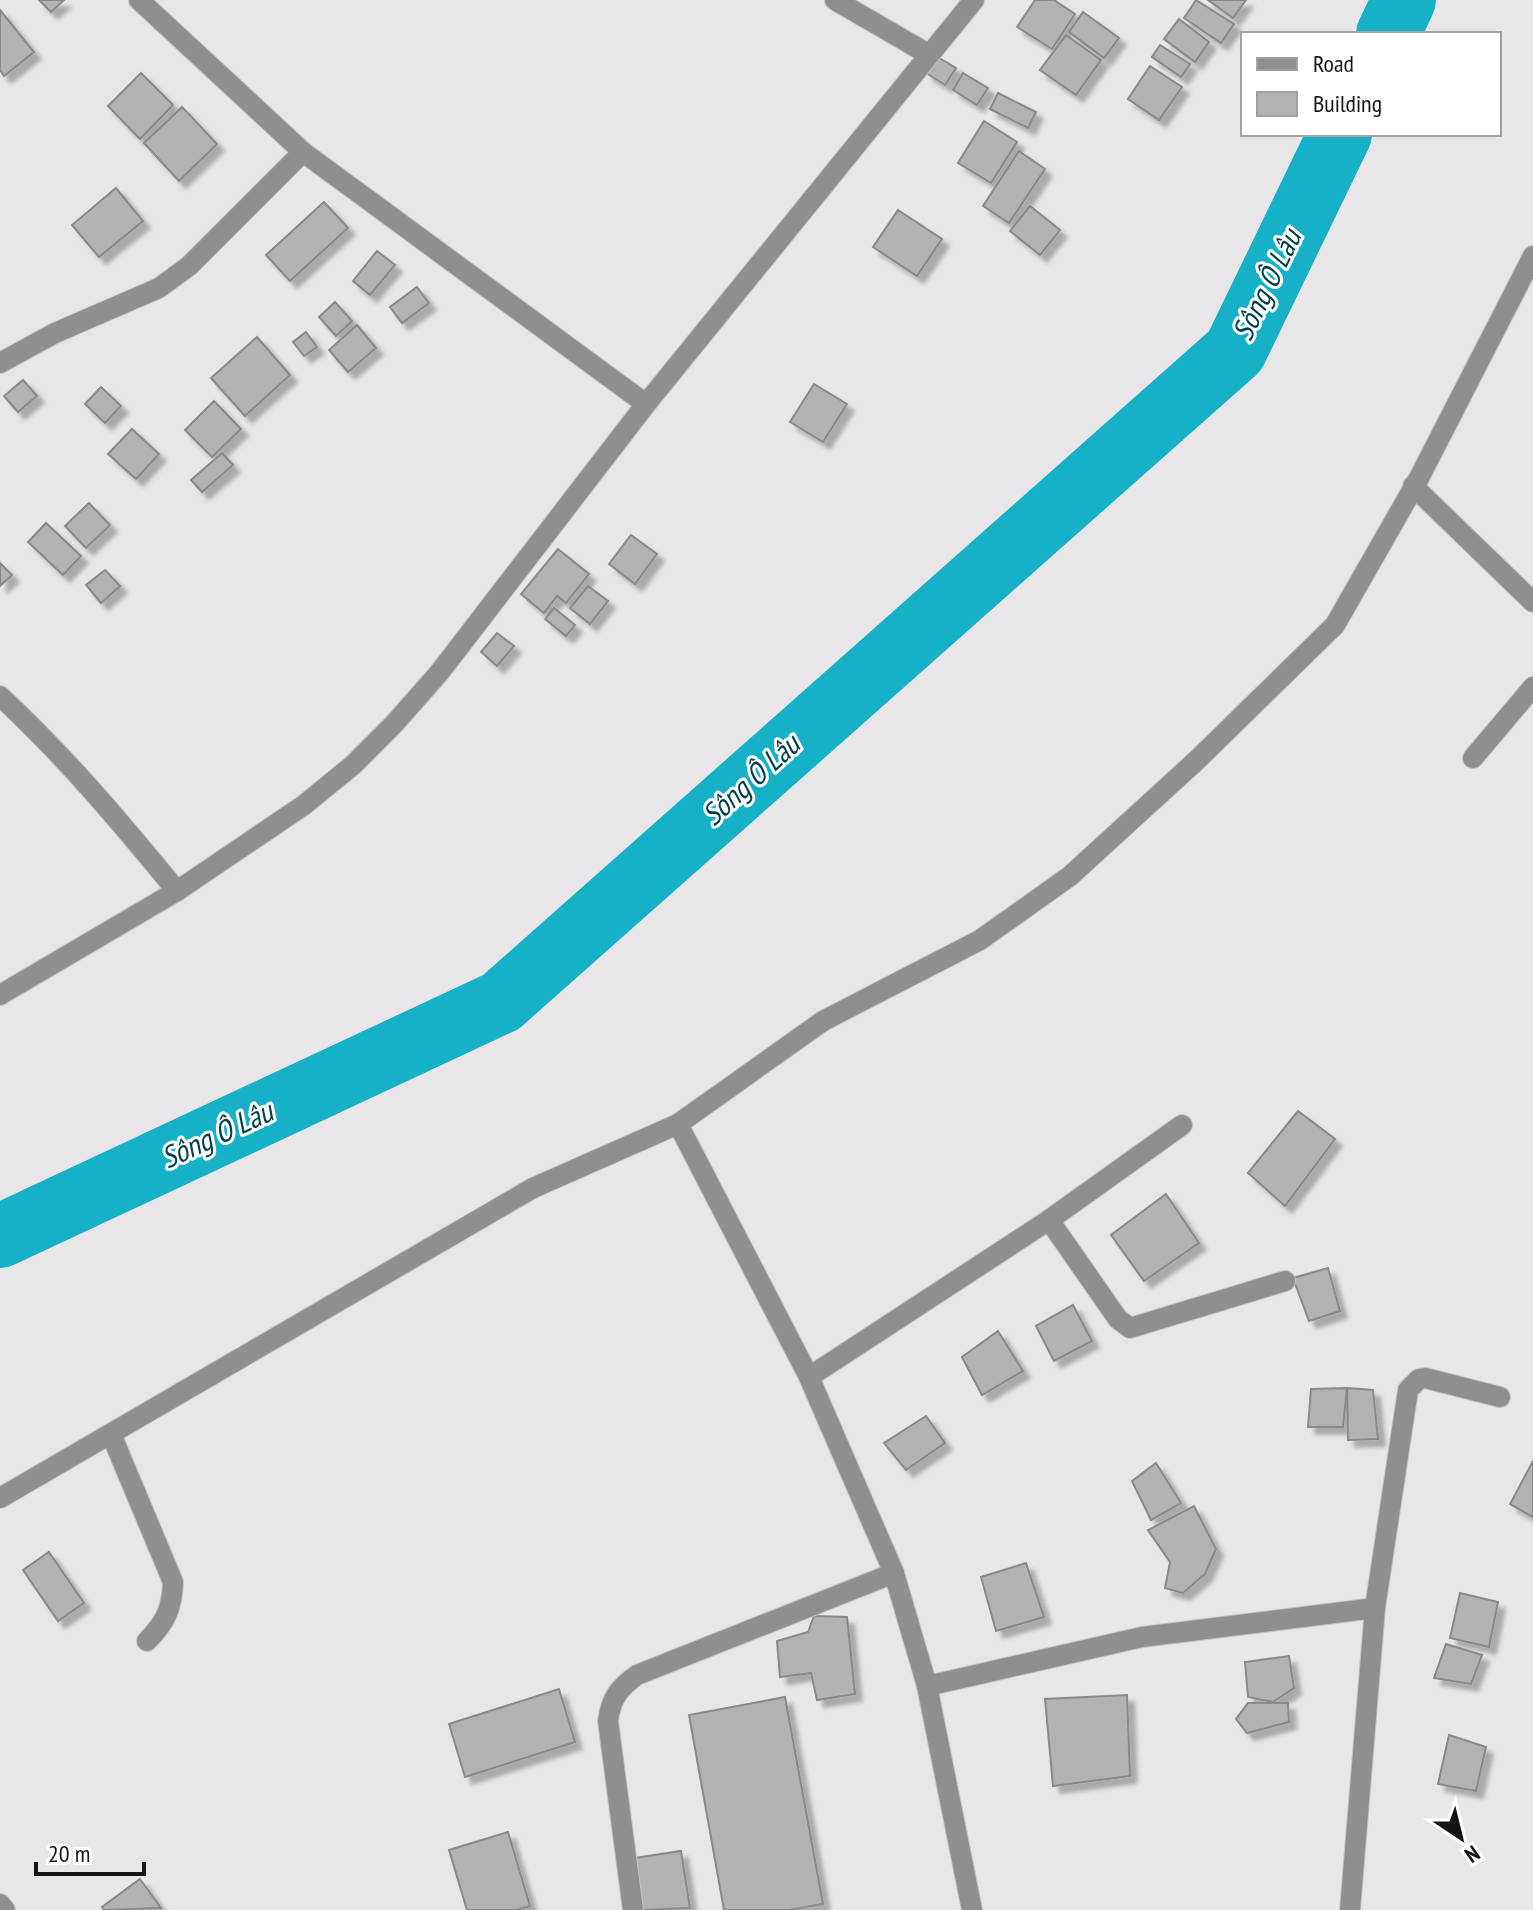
<svg xmlns="http://www.w3.org/2000/svg" width="1533" height="1910" viewBox="0 0 1533 1910" font-family="'PT Sans Narrow',sans-serif">
<style>
.lines{fill:none;stroke-linecap:round;stroke-linejoin:round}
.river{stroke:#16b1c7;stroke-width:64}
.building{fill:#b2b1b3;stroke:#8a888a;stroke-width:2;filter:url(#shadow)}
.service-casing{stroke:#c6c4c7;stroke-width:22}
.minor-casing{stroke:#c6c4c7;stroke-width:22}
.service{stroke:#908e8f;stroke-width:20}
.minor{stroke:#908e8f;stroke-width:20}
.labels{text-anchor:middle;stroke-width:6;stroke-linejoin:round;paint-order:stroke}
.water-label{font-size:30px;font-style:italic;fill:#004049;stroke:#fff}
</style>
<defs>
<filter id="shadow"><feDropShadow dx="7" dy="7" stdDeviation="2" flood-color="#0004"/></filter>
</defs>
<rect width="100%" height="100%" fill="#e8e6e9"/>
<g class="lines">
<!-- river -->
<g class="river">
<polyline points="1388,34 1404,0"/>
<polyline points="0,1236 501,1002 1235,351 1340,134"/>
</g>
</g>
<!-- building -->
<g class="building">
<polygon points="39,0 64,0 51,12"/>
<polygon points="1035,0 1054,0 1075,14 1052,49 1017,27"/>
<polygon points="1196,0 1234,24 1221,43 1184,18"/>
<polygon points="1208,0 1246,0 1233,18"/>
<polygon points="0,10 34,52 4,76 0,70"/>
<polygon points="1083,12 1119,38 1104,58 1069,32"/>
<polygon points="1179,19 1209,42 1195,62 1164,39"/>
<polygon points="1066,35 1101,60 1076,95 1040,70"/>
<polygon points="1160,45 1190,64 1181,77 1152,57"/>
<polygon points="936,56 956,68 945,85 926,73"/>
<polygon points="1150,66 1182,87 1159,120 1128,99"/>
<polygon points="141,73 173,105 140,139 108,106"/>
<polygon points="963,73 988,88 977,105 953,90"/>
<polygon points="998,93 1036,112 1028,128 990,109"/>
<polygon points="182,107 217,144 179,181 144,143"/>
<polygon points="984,121 1017,142 991,183 958,163"/>
<polygon points="1019,151 1045,169 1009,223 983,206"/>
<polygon points="116,188 143,221 99,257 72,225"/>
<polygon points="324,202 348,228 290,281 266,255"/>
<polygon points="1030,206 1060,230 1040,255 1010,231"/>
<polygon points="898,210 942,239 917,276 873,247"/>
<polygon points="377,251 395,265 370,295 353,281"/>
<polygon points="417,287 429,303 402,323 390,307"/>
<polygon points="335,302 352,321 336,336 319,317"/>
<polygon points="357,325 376,348 348,372 329,350"/>
<polygon points="306,332 317,347 304,356 293,342"/>
<polygon points="257,337 290,375 245,416 211,378"/>
<polygon points="23,380 37,396 18,412 4,396"/>
<polygon points="814,384 847,404 823,442 790,422"/>
<polygon points="101,387 121,406 105,423 85,404"/>
<polygon points="214,401 241,429 212,457 185,430"/>
<polygon points="132,429 159,454 136,479 108,454"/>
<polygon points="222,453 233,465 202,492 191,480"/>
<polygon points="89,503 110,525 86,548 65,526"/>
<polygon points="46,523 81,556 63,575 28,542"/>
<polygon points="631,535 657,554 635,584 609,564"/>
<polygon points="558,549 589,574 566,603 557,596 544,613 521,594"/>
<polygon points="0,563 12,575 0,586"/>
<polygon points="105,570 120,586 101,603 86,585"/>
<polygon points="588,586 608,601 590,624 570,608"/>
<polygon points="554,608 575,625 566,636 545,619"/>
<polygon points="497,633 514,646 497,666 481,652"/>
<polygon points="1298,1111 1335,1139 1285,1206 1248,1173"/>
<polygon points="1166,1194 1199,1243 1144,1281 1111,1235"/>
<polygon points="1328,1268 1340,1311 1309,1321 1293,1278"/>
<polygon points="1073,1305 1092,1341 1054,1361 1036,1326"/>
<polygon points="998,1331 1023,1371 982,1395 962,1357"/>
<polygon points="1347,1388 1373,1390 1378,1439 1348,1440"/>
<polygon points="1347,1388 1343,1427 1308,1427 1311,1389"/>
<polygon points="926,1416 945,1443 906,1470 884,1443"/>
<polygon points="1533,1461 1533,1517 1510,1504"/>
<polygon points="1156,1463 1181,1503 1151,1520 1132,1481"/>
<polygon points="1194,1506 1216,1549 1205,1574 1183,1593 1165,1588 1170,1562 1148,1530"/>
<polygon points="49,1552 84,1603 58,1621 23,1570"/>
<polygon points="1026,1563 1044,1617 996,1631 981,1577"/>
<polygon points="1460,1593 1498,1602 1489,1647 1450,1638"/>
<polygon points="814,1616 847,1617 855,1694 817,1700 811,1673 780,1677 777,1641 808,1632"/>
<polygon points="1446,1644 1482,1655 1471,1684 1434,1678"/>
<polygon points="1289,1656 1294,1688 1273,1702 1248,1697 1245,1662"/>
<polygon points="559,1689 575,1742 465,1777 449,1724"/>
<polygon points="1127,1695 1130,1776 1053,1786 1045,1699"/>
<polygon points="785,1697 823,1904 789,1910 724,1910 689,1715"/>
<polygon points="1248,1703 1288,1703 1289,1722 1247,1733 1236,1719"/>
<polygon points="1449,1735 1486,1747 1476,1791 1438,1784"/>
<polygon points="508,1832 530,1906 516,1910 467,1910 449,1850"/>
<polygon points="681,1851 690,1908 643,1910 634,1858"/>
<polygon points="140,1879 161,1908 104,1910 102,1907"/>
</g>
<g class="lines">
<defs>
<polyline id="service" points="835,0 928,54"/>
<g id="minor">
<polyline points="139,0 303,152 646,404"/>
<polyline points="0,363 55,333 159,288 189,266 303,152"/>
<polyline points="1413,486 1533,602"/>
<path d="M0,696c65,60 121,127 177,195"/>
<polyline points="1473,758 1533,687"/>
<polyline points="0,995 177,891 304,805 353,765 394,724 439,673 646,404 974,0"/>
<polyline points="1049,1220 1118,1319 1130,1328 1285,1281"/>
<polyline points="809,1377 1049,1220 1182,1125"/>
<path d="M111,1434l62,148c-1,26 -7,40 -26,59"/>
<polyline points="0,1498 533,1188 678,1124"/>
<polyline points="927,1686 1142,1637 1375,1608"/>
<polyline points="0,1904 5,1910"/>
<path d="M633,1910l-25,-189c3,-23 11,-33 29,-46l257,-102"/>
<polyline points="972,1910 927,1686 894,1573 809,1377 678,1124 823,1021 980,940 1070,876 1197,760 1335,625 1419,478 1533,256"/>
<polyline points="1350,1910 1375,1608 1408,1390 1419,1379 1425,1378 1500,1397"/>
</g>
</defs>
<!-- service casing -->
<use href="#service" class="service-casing"/>
<!-- minor casing -->
<use href="#minor" class="minor-casing"/>
<!-- service -->
<use href="#service" class="service"/>
<!-- minor -->
<use href="#minor" class="minor"/>
</g>
<g class="labels">
<!-- water labels -->
<g class="water-label">
<text transform="translate(1267 285) rotate(-64)" y="10">Sông Ô Lâu</text>
<text transform="translate(751 780) rotate(-42)" y="10">Sông Ô Lâu</text>
<text transform="translate(217 1135) rotate(-25)" y="10">Sông Ô Lâu</text>
</g>
</g>
<!-- legend -->
<rect x="1241" y="32" width="260" height="104" fill="#ffffff" stroke="#a1a1a1" stroke-width="2"/>
<rect x="1257" y="58" width="40" height="12" fill="#908e8f" stroke="#a1a1a1" stroke-width="2"/>
<text x="1313" y="72" font-size="24" fill="#141415">Road</text>
<rect x="1257" y="92" width="40" height="24" fill="#b2b1b3" stroke="#a1a1a1" stroke-width="2"/>
<text x="1313" y="112" font-size="24" fill="#141415">Building</text>
<!-- north arrow -->
<g transform="translate(1461 1838) rotate(145)" stroke="#ffffff" stroke-width="6" paint-order="stroke">
<path d="M0-6L14 30L0 20L-14 30Z" fill="#141415"/>
<text y="-12" font-size="22" font-weight="bold" text-anchor="middle" fill="#141415">N</text>
</g>
<!-- scale -->
<path d="M36 1862v12h108v-12" fill="none" stroke="#141415" stroke-width="4"/>
<text x="48" y="1862" font-size="24" fill="#141415" stroke="#ffffff" stroke-width="6" paint-order="stroke">20 m</text>
</svg>
